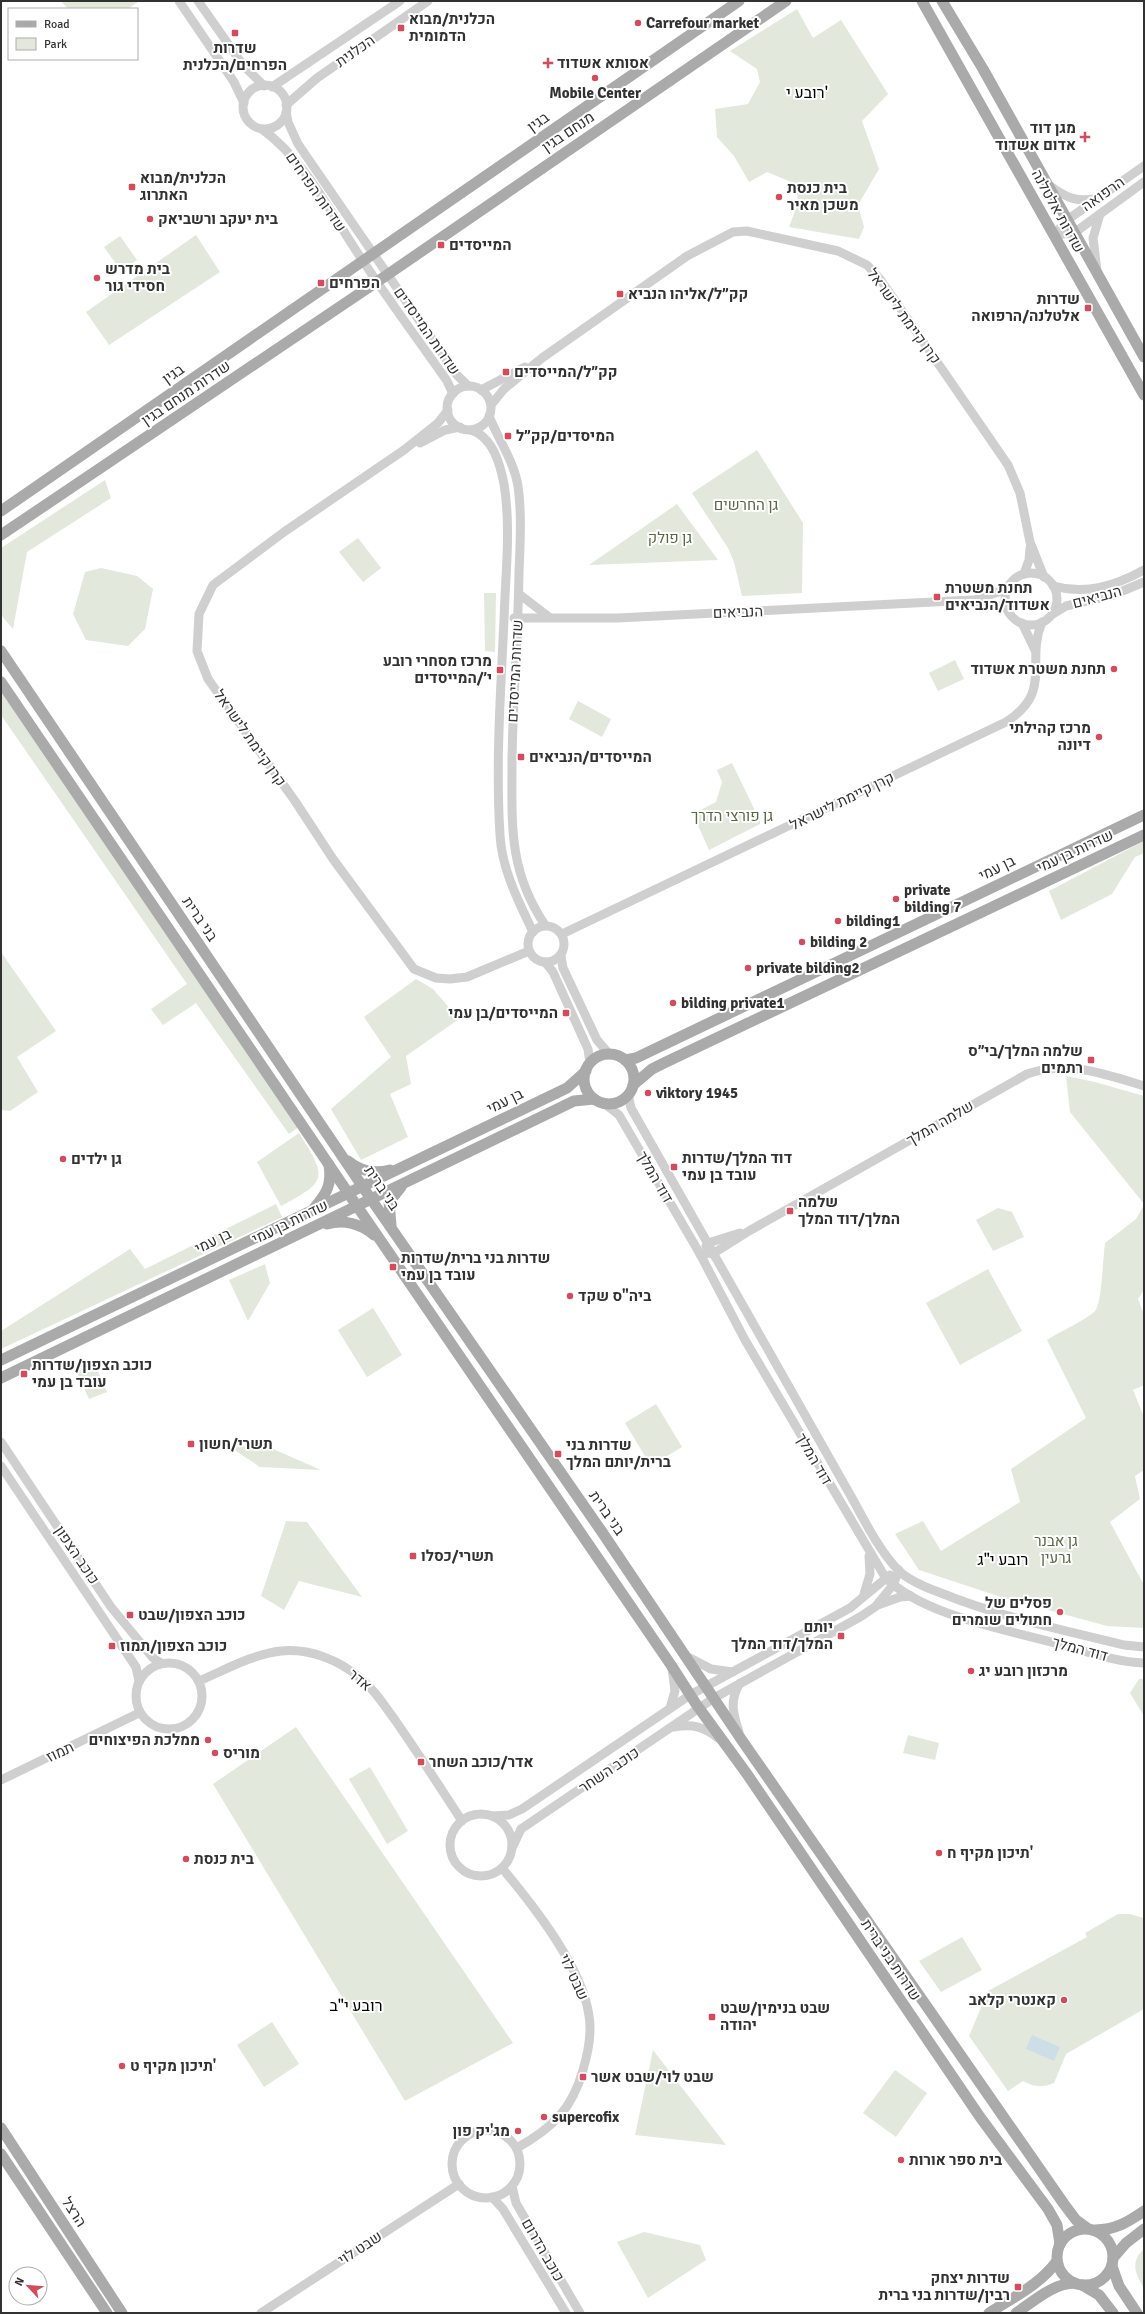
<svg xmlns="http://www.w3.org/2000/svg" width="1145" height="2314" viewBox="0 0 1145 2314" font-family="Signika,Heebo,sans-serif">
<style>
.green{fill:#e3e8dd}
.water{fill:#cddee6}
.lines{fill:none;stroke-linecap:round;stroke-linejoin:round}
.minor{stroke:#cfcfcf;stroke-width:9}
.major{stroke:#aaa;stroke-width:11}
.poi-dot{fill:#d24c5e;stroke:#fff;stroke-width:1.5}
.labels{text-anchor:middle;stroke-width:4;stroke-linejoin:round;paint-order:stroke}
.poi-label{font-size:15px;font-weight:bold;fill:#323232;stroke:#fff;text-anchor:start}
.street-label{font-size:15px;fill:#323232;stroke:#fff}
.park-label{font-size:15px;fill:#586a44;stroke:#fff}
.neighbourhood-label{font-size:16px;fill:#000;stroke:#fff}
</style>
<rect width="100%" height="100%" fill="#fff"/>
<!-- green -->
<g class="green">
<polygon points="61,1 139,1 128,9 68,9"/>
<polygon points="797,9 813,38 841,20 888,94 862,121 879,169 858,205 864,227 859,239 789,227 798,203 796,184 767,172 749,182 734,156 717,137 715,109 748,104 760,82 757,69 730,51"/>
<polygon points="196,235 220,272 109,345 86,312"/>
<polygon points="120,236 137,260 121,271 104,247"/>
<polygon points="757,450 803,523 802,593 742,596 734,562 728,548 692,493"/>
<polygon points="105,480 111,498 27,552 13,629 1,615 1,548"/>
<polygon points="677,504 718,560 589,565"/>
<polygon points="358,538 381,568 363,582 339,552"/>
<polygon points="101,568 137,576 153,589 145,629 128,646 86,640 73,614 85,572"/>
<polygon points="484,593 496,593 495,652 485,651"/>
<polygon points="955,660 964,679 938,691 929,673"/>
<polygon points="1,688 299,1127 289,1134 196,1003 163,1025 151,1009 187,984 1,715"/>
<polygon points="578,701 611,719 602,737 569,719"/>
<polygon points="732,763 760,821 760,824 709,850 693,814 716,802 722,782 717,770"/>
<polygon points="1144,841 1144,853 1135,857 1112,894 1061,920 1049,891"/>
<polygon points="1,952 56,1031 17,1057 38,1092 10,1111 1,1110"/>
<polygon points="416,979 433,989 459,1019 406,1056 411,1084 390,1094 408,1137 361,1160 331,1109 391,1057 364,1017"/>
<polygon points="1066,1076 1095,1082 1144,1096 1144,1204 1070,1112"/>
<path d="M299,1133c28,45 29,48 -18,73l-24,-44z"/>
<polygon points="276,1204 282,1217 1,1349 1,1331 130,1249 145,1269"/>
<path d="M1144,1205v85l-6,9 6,16v70l-11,5 11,27v53l-9,6 5,23 -30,23 34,63v43l-37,-2 -103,-28 -85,-28 -24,-36 28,-13 18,30 79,-49 -9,-33 75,-51 -39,-78c12,-8 39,-20 48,-29 7,-7 8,-55 10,-68l31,-24z"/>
<polygon points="998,1208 1012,1212 1024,1237 993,1251 976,1220"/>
<polygon points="265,1264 270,1283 248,1321 229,1280"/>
<polygon points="988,1269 1022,1331 960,1365 926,1303"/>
<polygon points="373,1308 402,1355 367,1377 338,1330"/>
<polygon points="93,1360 107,1392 89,1399 75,1368"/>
<polygon points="656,1404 682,1447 651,1466 625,1423"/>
<polygon points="264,1445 321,1470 260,1467 230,1447"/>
<polygon points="286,1521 307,1522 362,1597 299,1581 284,1610 261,1596"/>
<polygon points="1139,1679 1144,1679 1144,1716 1130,1693"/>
<polygon points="296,1727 513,2043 405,2101 213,1784"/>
<polygon points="908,1735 939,1743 935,1760 903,1753"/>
<polygon points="370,1767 408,1831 387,1844 349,1779"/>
<path d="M1118,1914h12l14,4v91l-78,45 -12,29c-13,5 -19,4 -31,-2l-15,10 -39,-55 19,-45 99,-54 -2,-4z"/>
<polygon points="962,1937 982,1970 941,1992 919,1961"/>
<polygon points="272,2022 299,2064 264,2087 237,2045"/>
<polygon points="653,2050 726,2145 635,2135"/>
<polygon points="895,2070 927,2093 896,2137 863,2113"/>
<polygon points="644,2232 700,2245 706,2260 648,2298 617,2242"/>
<path d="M1144,2249v39c-9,-14 -14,-27 0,-39z"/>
</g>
<!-- water -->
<polygon class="water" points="1032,2035 1060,2047 1054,2061 1026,2049"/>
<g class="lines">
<!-- minor -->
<g class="minor">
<polyline points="179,1 234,82 244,103"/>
<polyline points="198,1 243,65 264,86"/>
<circle cx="265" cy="107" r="22"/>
<polyline points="272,87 400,1"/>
<polyline points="286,105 317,78 428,1"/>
<polyline points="286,112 288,122 298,144 456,374 468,386"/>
<path d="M262,129c45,33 70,87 101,132 27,41 56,80 84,120l6,13"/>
<path d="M1049,185c16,12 27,18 47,13"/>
<polyline points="1054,235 1067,220 1144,166"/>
<polyline points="1054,235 1074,233 1144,182"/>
<polyline points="1097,271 1093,238 1100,214"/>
<circle cx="469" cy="408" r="22"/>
<polyline points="481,390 525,367"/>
<polyline points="491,405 504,389 542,358 687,256 733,232 747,231 838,251 867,265 880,279 1008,465 1020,493 1030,542 1044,577"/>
<polyline points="448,410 438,423 404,450 284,532 213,585 199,614 197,651 208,679 295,801 333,859 414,969 436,978 450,979 467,977 529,951"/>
<path d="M489,416c9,23 25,45 29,70 4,29 2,58 1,87 -1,63 -6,125 -7,187 0,64 -4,110 33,165"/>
<path d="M471,430c22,7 29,34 33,54 6,37 3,75 1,112 -3,79 -10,160 -5,239 2,35 18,65 33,97"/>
<polyline points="420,443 445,430 460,427"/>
<circle cx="1031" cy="599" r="26"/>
<polyline points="1024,574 1029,560 1030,548"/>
<path d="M1053,586c33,9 62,0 91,-16"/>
<polyline points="519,594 549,617"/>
<polyline points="977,599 1008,589"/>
<polyline points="1053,614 1066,606 1113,595 1144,582"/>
<polyline points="514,618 618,618 972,600 1007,608"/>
<polyline points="1022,623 1035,650"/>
<circle cx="546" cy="944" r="18"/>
<path d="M562,934l444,-212c48,-31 19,-59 36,-100"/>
<polyline points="561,956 563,968 597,1040 610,1055"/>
<polyline points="545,962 553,972 588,1049 590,1063"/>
<path d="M628,1094l3,14 217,383c15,26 29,57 50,79 11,11 29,18 43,23 59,24 122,37 183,52l20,2"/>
<path d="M605,1104l14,11 81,139 45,86 140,237c37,38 119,52 170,66 28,7 59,19 89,20"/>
<polyline points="706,1246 708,1243 740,1233"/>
<path d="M700,1254l14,-1 35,-22 278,-157c40,-14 78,0 117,12"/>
<polyline points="1,1442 111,1607 153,1658 161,1663"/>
<polyline points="1,1466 136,1667 139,1681"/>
<polyline points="864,1594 870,1574 869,1556"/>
<polyline points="878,1605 900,1597 911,1596"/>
<polyline points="688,1657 711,1669 733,1672"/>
<circle cx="169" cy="1696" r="33"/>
<path d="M199,1681c26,-11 54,-27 82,-30 28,-3 58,9 79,27 14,11 24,27 35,42 23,33 45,67 67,101"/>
<polyline points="670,1708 675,1691 672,1668"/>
<path d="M674,1727c18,-3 29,-1 44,11"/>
<path d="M739,1732c-6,-19 -10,-31 1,-49"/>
<polyline points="1,1780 139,1713"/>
<circle cx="481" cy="1845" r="31"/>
<polyline points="492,1816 509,1815 522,1809 690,1695 850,1608 890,1575"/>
<polyline points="512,1848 521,1829 714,1698 860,1617 875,1607 893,1585 899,1570"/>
<path d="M502,1868c31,37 81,100 87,148 3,17 -1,37 -6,54 -11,40 -31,58 -66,78"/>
<circle cx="486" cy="2164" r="34"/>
<polyline points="512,2186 516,2203 580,2313"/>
<polyline points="492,2197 503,2209 566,2313"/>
<polyline points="261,2313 459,2184"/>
</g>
<!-- major -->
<g class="major">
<polyline points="922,1 1144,395"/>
<polyline points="942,1 983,69 1144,357"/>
<polyline points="1,511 739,1"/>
<polyline points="1,535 387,275 786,1"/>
<polyline points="1,651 371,1199 602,1532 741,1739 1064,2204 1076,2220 1087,2228"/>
<polyline points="1,682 357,1206 671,1665 696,1704 747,1774 980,2117 1048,2209 1057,2225 1060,2244"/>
<circle cx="609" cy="1079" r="25"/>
<polyline points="625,1060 636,1058 1144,815"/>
<polyline points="633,1085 652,1069 664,1063 1144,835"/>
<path d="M348,1161c12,10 27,13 42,9"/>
<path d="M315,1207c12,-14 17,-23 14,-42"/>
<path d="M327,1224c17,-5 34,0 47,11"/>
<polyline points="391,1225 389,1202 401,1187"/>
<polyline points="1,1360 567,1088 586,1071"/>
<polyline points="1,1378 574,1101 594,1099"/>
<polyline points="1,2128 122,2313"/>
<polyline points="1,2154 107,2313"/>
<circle cx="1085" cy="2257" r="28"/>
<path d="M1095,2230c20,0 33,-8 49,-19"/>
<polyline points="1113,2258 1126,2243 1144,2229"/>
<polyline points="1112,2266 1119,2286 1137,2313"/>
<polyline points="1082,2285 1099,2295 1113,2313"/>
<path d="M989,2313c23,-15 52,-29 68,-52"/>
<path d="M1016,2313c17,-11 37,-30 59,-30"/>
</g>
</g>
<!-- markers -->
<g class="poi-dot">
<circle cx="638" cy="23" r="4"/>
<rect x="397" y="24" width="8" height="8" rx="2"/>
<rect x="231" y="29" width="8" height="8" rx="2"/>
<path d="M546 57h4v4h4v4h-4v4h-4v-4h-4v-4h4z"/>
<circle cx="595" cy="78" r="4"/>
<path d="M1083 131h4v4h4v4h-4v4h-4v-4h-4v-4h4z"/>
<rect x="128" y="183" width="8" height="8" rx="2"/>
<circle cx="779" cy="197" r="4"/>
<circle cx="150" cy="219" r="4"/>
<rect x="437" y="241" width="8" height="8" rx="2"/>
<circle cx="97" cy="278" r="4"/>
<rect x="317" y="279" width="8" height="8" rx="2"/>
<rect x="616" y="290" width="8" height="8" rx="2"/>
<rect x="1084" y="304" width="8" height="8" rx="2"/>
<rect x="502" y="368" width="8" height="8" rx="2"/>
<rect x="504" y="432" width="8" height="8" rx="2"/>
<rect x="933" y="593" width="8" height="8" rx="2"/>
<circle cx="1114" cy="669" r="4"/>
<rect x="496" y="666" width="8" height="8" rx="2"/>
<circle cx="1099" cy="737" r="4"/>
<rect x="517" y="753" width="8" height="8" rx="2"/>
<circle cx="896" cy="899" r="4"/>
<circle cx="838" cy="921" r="4"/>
<circle cx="802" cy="942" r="4"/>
<circle cx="748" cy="968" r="4"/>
<circle cx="673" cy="1003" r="4"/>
<rect x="562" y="1009" width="8" height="8" rx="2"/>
<rect x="1087" y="1056" width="8" height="8" rx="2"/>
<circle cx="648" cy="1093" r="4"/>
<circle cx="63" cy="1159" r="4"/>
<rect x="670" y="1163" width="8" height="8" rx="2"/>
<rect x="786" y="1207" width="8" height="8" rx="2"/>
<rect x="389" y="1263" width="8" height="8" rx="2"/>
<circle cx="570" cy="1296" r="4"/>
<rect x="20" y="1370" width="8" height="8" rx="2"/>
<rect x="187" y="1440" width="8" height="8" rx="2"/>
<rect x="554" y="1450" width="8" height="8" rx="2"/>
<rect x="409" y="1552" width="8" height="8" rx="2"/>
<circle cx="1060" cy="1612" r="4"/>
<rect x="126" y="1611" width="8" height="8" rx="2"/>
<rect x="837" y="1632" width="8" height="8" rx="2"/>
<rect x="108" y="1642" width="8" height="8" rx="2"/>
<circle cx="971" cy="1671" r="4"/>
<circle cx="208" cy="1740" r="4"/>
<circle cx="215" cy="1753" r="4"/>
<rect x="417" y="1758" width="8" height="8" rx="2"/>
<circle cx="939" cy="1853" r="4"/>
<circle cx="186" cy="1859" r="4"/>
<circle cx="1064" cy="2000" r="4"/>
<rect x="708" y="2013" width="8" height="8" rx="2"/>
<circle cx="122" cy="2066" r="4"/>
<rect x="579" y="2073" width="8" height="8" rx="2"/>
<circle cx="544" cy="2117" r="4"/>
<circle cx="518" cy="2131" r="4"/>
<circle cx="901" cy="2160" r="4"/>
<rect x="1014" y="2283" width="8" height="8" rx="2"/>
</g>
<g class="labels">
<!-- poi labels -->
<g class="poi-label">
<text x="409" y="24">הכלנית/מבוא<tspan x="409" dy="17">הדמומית</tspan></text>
<text x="646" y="28">Carrefour market</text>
<text x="235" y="53" text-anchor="middle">שדרות<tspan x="235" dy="17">הפרחים/הכלנית</tspan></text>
<text x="557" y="68">אסותא אשדוד</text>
<text x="595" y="98" text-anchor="middle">Mobile Center</text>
<text x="1076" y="133" text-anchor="end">מגן דוד<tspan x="1076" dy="17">אדום אשדוד</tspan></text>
<text x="140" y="183">הכלנית/מבוא<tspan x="140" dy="17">האתרוג</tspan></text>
<text x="787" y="193">בית כנסת<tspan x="787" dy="17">משכן מאיר</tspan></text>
<text x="158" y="224">בית יעקב ורשביאק</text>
<text x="449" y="250">המייסדים</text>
<text x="105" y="274">בית מדרש<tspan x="105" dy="17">חסידי גור</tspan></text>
<text x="329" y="288">הפרחים</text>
<text x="628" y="299">קק״ל/אליהו הנביא</text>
<text x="1080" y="304" text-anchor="end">שדרות<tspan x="1080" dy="17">אלטלנה/הרפואה</tspan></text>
<text x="514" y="377">קק״ל/המייסדים</text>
<text x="516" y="441">המיסדים/קק״ל</text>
<text x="945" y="593">תחנת משטרת<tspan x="945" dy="17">אשדוד/הנביאים</tspan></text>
<text x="492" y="666" text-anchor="end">מרכז מסחרי רובע<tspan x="492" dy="17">י׳/המייסדים</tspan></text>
<text x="1106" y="674" text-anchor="end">תחנת משטרת אשדוד</text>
<text x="1091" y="733" text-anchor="end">מרכז קהילתי<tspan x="1091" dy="17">דיונה</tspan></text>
<text x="529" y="762">המייסדים/הנביאים</text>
<text x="904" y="895">private<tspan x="904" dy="17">bilding 7</tspan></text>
<text x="846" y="926">bilding1</text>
<text x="810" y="947">bilding 2</text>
<text x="756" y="973">private bilding2</text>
<text x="681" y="1008">bilding private1</text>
<text x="558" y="1018" text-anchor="end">המייסדים/בן עמי</text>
<text x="1083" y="1056" text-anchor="end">שלמה המלך/בי״ס<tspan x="1083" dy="17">רתמים</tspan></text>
<text x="656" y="1098">viktory 1945</text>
<text x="682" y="1163">דוד המלך/שדרות<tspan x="682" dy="17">עובד בן עמי</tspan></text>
<text x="71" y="1164">גן ילדים</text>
<text x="798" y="1207">שלמה<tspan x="798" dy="17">המלך/דוד המלך</tspan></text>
<text x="401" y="1263">שדרות בני ברית/שדרות<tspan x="401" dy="17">עובד בן עמי</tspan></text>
<text x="578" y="1301">ביה"ס שקד</text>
<text x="32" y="1370">כוכב הצפון/שדרות<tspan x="32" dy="17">עובד בן עמי</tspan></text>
<text x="199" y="1449">תשרי/חשון</text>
<text x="566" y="1450">שדרות בני<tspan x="566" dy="17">ברית/יותם המלך</tspan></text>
<text x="421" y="1561">תשרי/כסלו</text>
<text x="1052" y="1608" text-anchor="end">פסלים של<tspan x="1052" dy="17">חתולים שומרים</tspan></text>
<text x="138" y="1620">כוכב הצפון/שבט</text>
<text x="833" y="1632" text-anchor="end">יותם<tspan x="833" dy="17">המלך/דוד המלך</tspan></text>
<text x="120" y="1651">כוכב הצפון/תמוז</text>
<text x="979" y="1676">מרכזון רובע יג</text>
<text x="200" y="1745" text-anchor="end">ממלכת הפיצוחים</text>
<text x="223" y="1758">מוריס</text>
<text x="429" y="1767">אדר/כוכב השחר</text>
<text x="947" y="1858">תיכון מקיף ח'</text>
<text x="194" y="1864">בית כנסת</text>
<text x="1056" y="2005" text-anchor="end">קאנטרי קלאב</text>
<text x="720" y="2013">שבט בנימין/שבט<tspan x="720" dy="17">יהודה</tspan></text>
<text x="130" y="2071">תיכון מקיף ט'</text>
<text x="591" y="2082">שבט לוי/שבט אשר</text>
<text x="552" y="2122">supercofix</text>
<text x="510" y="2136" text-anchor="end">מג'יק פון</text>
<text x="909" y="2165">בית ספר אורות</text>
<text x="1010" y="2283" text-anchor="end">שדרות יצחק<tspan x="1010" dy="17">רבין/שדרות בני ברית</tspan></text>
</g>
<!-- street labels -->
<g class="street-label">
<text transform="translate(355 51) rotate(-35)" y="5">הכלנית</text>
<text transform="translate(538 122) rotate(-35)" y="5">בגין</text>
<text transform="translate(568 132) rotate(-34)" y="5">מנחם בגין</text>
<text transform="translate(316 192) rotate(55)" y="5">שדרות הפרחים</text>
<text transform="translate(1103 194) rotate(-35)" y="5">הרפואה</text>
<text transform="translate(1058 211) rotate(61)" y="5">שדרות אלטלנה</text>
<text transform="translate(904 316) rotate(54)" y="5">קרן קיימת לישראל</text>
<text transform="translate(427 331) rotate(55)" y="5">שדרות המייסדים</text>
<text transform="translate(173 374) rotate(-35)" y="5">בגין</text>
<text transform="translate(186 393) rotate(-34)" y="5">שדרות מנחם בגין</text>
<text transform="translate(1097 597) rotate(-15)" y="5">הנביאים</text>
<text transform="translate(738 612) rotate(-2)" y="5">הנביאים</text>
<text transform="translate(515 671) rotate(-87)" y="5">שדרות המייסדים</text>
<text transform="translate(250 738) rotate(55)" y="5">קרן קיימת לישראל</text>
<text transform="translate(842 801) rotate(-26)" y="5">קרן קיימת לישראל</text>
<text transform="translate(1075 851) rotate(-25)" y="5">שדרות בן עמי</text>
<text transform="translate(997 868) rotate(-26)" y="5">בן עמי</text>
<text transform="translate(200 919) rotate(56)" y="5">בני ברית</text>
<text transform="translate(505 1101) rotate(-26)" y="5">בן עמי</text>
<text transform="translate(940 1123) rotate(-30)" y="5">שלמה המלך</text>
<text transform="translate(655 1177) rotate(60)" y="5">דוד המלך</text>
<text transform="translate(382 1188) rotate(56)" y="5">בני ברית</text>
<text transform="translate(290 1222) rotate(-26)" y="5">שדרות בן עמי</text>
<text transform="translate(213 1241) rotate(-26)" y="5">בן עמי</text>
<text transform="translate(814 1459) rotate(60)" y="5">דוד המלך</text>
<text transform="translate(607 1513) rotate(55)" y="5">בני ברית</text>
<text transform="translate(77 1555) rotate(56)" y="5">כוכב הצפון</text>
<text transform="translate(1080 1649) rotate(15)" y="5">דוד המלך</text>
<text transform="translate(360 1680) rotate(40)" y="5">אדר</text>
<text transform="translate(60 1752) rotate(-25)" y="5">תמוז</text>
<text transform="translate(609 1770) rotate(-34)" y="5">כוכב השחר</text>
<text transform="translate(891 1960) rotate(56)" y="5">שדרות בני ברית</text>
<text transform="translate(574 1977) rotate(65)" y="5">שבט לוי</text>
<text transform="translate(74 2212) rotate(57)" y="5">הרצל</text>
<text transform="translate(360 2248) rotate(-33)" y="5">שבט לוי</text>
<text transform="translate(543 2250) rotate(60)" y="5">כוכב הדרום</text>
</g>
<!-- park labels -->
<g class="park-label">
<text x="746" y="510">גן החרשים</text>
<text x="670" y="543">גן פולק</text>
<text x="732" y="821">גן פורצי הדרך</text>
<text x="1056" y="1546">גן אבנר<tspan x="1056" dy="17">גרעין</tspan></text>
</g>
<!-- neighbourhood labels -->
<g class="neighbourhood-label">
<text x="807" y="98">רובע י'</text>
<text x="1003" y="1565">רובע י"ג</text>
<text x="356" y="2011">רובע י"ב</text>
</g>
</g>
<!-- border -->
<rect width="1145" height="2314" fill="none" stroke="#323232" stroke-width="4"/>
<!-- legend -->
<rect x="8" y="8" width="130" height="52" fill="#ffffff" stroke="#adadad"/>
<rect x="16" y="21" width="20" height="6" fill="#aaaaaa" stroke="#adadad"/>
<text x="44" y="28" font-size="12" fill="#323232">Road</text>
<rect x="16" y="38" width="20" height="12" fill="#e3e8dd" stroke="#adadad"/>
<text x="44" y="48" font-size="12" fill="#323232">Park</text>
<!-- north arrow -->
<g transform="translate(28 2286) rotate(296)"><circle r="19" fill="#ffffff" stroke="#adadad"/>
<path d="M0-3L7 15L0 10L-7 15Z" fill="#d24c5e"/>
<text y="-6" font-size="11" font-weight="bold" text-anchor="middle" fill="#323232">N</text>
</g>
</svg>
